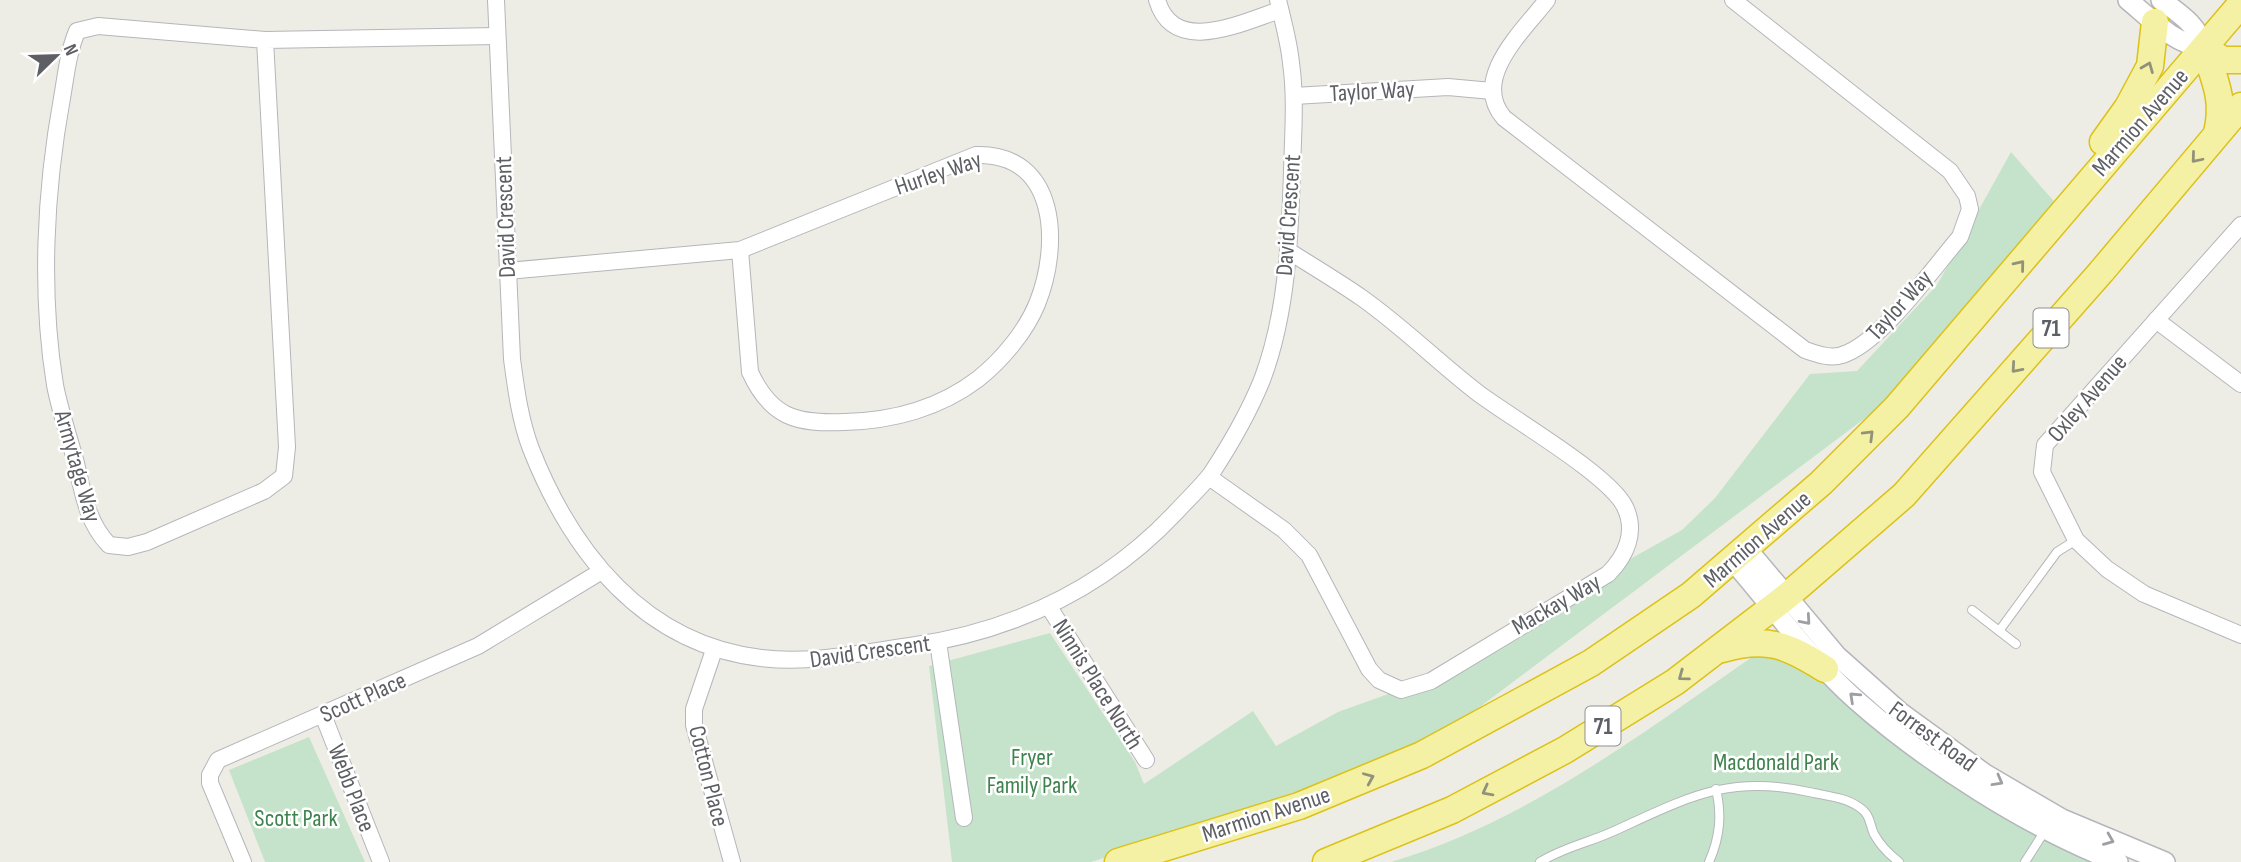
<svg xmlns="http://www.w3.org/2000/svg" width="2241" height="862" viewBox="0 0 2241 862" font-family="'Sofia Sans Condensed',sans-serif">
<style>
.green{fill:#c4e3ca}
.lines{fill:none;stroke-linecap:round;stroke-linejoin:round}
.service-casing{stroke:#b5b6bb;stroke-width:10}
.minor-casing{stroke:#b5b6bb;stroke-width:18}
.tertiary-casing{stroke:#b5b6bb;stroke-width:22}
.trunk-casing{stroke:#dcc117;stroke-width:29}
.service{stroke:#fff;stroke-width:8}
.minor{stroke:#fff;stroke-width:16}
.tertiary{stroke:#fff;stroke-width:19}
.trunk{stroke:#f4f1a4;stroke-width:26}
.oneway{stroke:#92927a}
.oneway2{stroke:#9e9fa2}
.labels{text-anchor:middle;stroke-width:5;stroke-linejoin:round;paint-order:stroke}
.shield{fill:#fff;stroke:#8e8f92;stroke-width:2}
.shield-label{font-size:23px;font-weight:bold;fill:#5d5f64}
.street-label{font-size:24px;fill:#5d5f64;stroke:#fff}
.park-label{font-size:24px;fill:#3e824d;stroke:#fff}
</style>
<rect width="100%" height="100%" fill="#eeede5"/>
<!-- green -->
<g class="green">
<polygon points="2011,152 2058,206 1876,410 1409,760 1091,862 952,862 929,666 1050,633 1135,762 1144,784 1253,711 1276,746 1338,712 1391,693 1682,530 1715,498 1810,374 1857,371 1937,285"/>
<path d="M1784,635l68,61 217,143 56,23h-734c146,-43 269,-143 393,-227z"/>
<polygon points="309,737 365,862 265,862 229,770"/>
</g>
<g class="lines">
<defs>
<g id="service">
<polyline points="1972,610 2016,644"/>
<polyline points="1999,631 2057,552 2076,540"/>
<path d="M1540,862c24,-15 48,-19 74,-31 73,-33 115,-58 200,-38 15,3 32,5 45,14 12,8 10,16 15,27 6,11 16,21 25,28"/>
<path d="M1709,862c11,-25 13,-47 7,-73"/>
<polyline points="2025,862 2046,829"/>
</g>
<g id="minor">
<path d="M496,0l16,359c4,30 8,61 19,90 41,104 113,195 230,209 50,6 99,-5 149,-12 104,-15 195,-58 267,-135 11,-12 24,-24 34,-37 19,-29 38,-62 51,-94 25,-66 28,-141 30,-210 1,-36 4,-72 -1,-107 -2,-21 -8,-42 -13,-63"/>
<path d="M1157,0c17,57 85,22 123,10"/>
<path d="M1547,0c-24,31 -77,79 -43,118l301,232c12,4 25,9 37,5 38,-11 91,-87 118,-118l10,-28 -3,-13 -17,-25 -217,-171"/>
<path d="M265,40l22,407 -3,29 -20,15 -117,51 -19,5 -19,-2c-22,-23 -26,-52 -33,-82 -7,-26 -16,-52 -21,-78 -15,-93 -10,-194 7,-287 4,-23 6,-45 15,-67l21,-5 167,14 232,-4"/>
<polyline points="1294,96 1448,87 1492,91"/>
<polyline points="2241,225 2045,445 2042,472 2076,540 2107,569 2144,594 2241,635"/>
<path d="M507,271l233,-21 236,-95c82,-2 85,90 61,149 -11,27 -35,56 -59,75 -38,29 -86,42 -134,43 -47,2 -73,-4 -94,-50l-10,-122"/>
<polyline points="2156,320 2241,384"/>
<path d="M1209,477l75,53 25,25 60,114 10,11 22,10 30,-9 177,-107c18,-18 29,-42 17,-67 -15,-32 -114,-89 -147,-114 -39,-30 -75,-66 -116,-95 -23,-16 -48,-31 -72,-46"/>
<polyline points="1049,607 1146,760"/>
<polyline points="938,642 964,818"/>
<polyline points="714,650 694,709 694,725 732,862"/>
<polyline points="323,715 381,862"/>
<polyline points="243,862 210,783 210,775 218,760 478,646 600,572"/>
</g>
<g id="tertiary">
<path d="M2128,0c23,19 46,44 76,48 -6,-23 -24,-34 -43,-48"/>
<polyline points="1747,549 1837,656 1901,713 1985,774 2062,819 2165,862"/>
<path d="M1733,561c40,46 77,98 123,139 70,62 175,129 262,162"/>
</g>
<g id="trunk">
<path d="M2204,48c11,33 21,51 13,85"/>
<polyline points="2204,48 2223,60 2241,60"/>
<polyline points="2103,142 2128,107 2150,66 2155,22"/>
<path d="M1722,649c45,-13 65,-4 103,20"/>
<polyline points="1118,862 1299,806 1422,755 1591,663 1691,595 1821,483 1897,407 2241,4"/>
<polyline points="1326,862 1452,810 1565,750 1675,682 1786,597 1904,495 2101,272 2241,106"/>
</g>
</defs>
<!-- service casing -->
<use href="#service" class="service-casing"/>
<!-- minor casing -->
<use href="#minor" class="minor-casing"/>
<!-- tertiary casing -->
<use href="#tertiary" class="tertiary-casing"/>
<!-- trunk casing -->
<use href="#trunk" class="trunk-casing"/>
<!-- service -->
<use href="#service" class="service"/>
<!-- minor -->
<use href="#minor" class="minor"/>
<!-- tertiary -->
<use href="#tertiary" class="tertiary"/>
<!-- trunk -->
<use href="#trunk" class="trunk"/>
</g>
<!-- one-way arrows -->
<defs><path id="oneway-chevron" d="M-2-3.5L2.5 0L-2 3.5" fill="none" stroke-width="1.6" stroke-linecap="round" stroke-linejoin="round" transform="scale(1.75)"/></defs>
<g class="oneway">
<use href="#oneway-chevron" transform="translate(2148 67) rotate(-68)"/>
<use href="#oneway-chevron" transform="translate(2196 158) rotate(130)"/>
<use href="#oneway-chevron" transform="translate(2020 265) rotate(-51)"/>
<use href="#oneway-chevron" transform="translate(2016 368) rotate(131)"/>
<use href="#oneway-chevron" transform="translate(1869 435) rotate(-45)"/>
<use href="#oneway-chevron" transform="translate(1683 676) rotate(144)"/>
<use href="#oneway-chevron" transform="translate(1369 778) rotate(-23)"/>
<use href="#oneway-chevron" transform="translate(1487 791) rotate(152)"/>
</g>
<g class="oneway2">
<use href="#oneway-chevron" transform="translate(1806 620) rotate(49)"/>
<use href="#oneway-chevron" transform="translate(1854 697) rotate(-137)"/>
<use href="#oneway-chevron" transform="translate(1998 781) rotate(29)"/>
<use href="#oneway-chevron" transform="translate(2109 840) rotate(22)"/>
</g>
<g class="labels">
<!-- shield labels -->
<g class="shield">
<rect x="2033.5" y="308.5" width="35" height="39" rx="5"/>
<rect x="1585.5" y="706.5" width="35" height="39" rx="5"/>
</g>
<g class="shield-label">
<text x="2051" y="336">71</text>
<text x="1603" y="734">71</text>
</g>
<!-- street labels -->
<g class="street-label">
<text transform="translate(1372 91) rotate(-3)" y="8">Taylor Way</text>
<text transform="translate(2140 122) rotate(-49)" y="8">Marmion Avenue</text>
<text transform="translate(938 173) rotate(-19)" y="8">Hurley Way</text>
<text transform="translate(1288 215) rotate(-86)" y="8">David Crescent</text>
<text transform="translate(505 217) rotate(-92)" y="8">David Crescent</text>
<text transform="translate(1899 305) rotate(-48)" y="8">Taylor Way</text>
<text transform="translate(2087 398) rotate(-49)" y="8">Oxley Avenue</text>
<text transform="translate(78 466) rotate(74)" y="8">Armytage Way</text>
<text transform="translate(1757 539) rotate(-41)" y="8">Marmion Avenue</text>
<text transform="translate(1556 604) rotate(-30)" y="8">Mackay Way</text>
<text transform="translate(870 651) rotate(-8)" y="8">David Crescent</text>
<text transform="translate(1098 684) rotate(58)" y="8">Ninnis Place North</text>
<text transform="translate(363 697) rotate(-24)" y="8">Scott Place</text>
<text transform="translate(1933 736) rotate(36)" y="8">Forrest Road</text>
<text transform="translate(709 776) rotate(76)" y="8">Cotton Place</text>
<text transform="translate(352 788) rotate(69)" y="8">Webb Place</text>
<text transform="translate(1266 814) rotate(-18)" y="8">Marmion Avenue</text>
</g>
<!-- park labels -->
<g class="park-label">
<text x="1032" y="765">Fryer<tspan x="1032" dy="28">Family Park</tspan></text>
<text x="1776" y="770">Macdonald Park</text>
<text x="296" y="826">Scott Park</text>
</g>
</g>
<!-- north arrow -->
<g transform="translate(56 56) rotate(67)" stroke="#ffffff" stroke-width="5" paint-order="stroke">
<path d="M0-5L12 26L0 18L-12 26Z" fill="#5d5f64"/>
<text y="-10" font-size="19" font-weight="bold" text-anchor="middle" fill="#5d5f64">N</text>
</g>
</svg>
